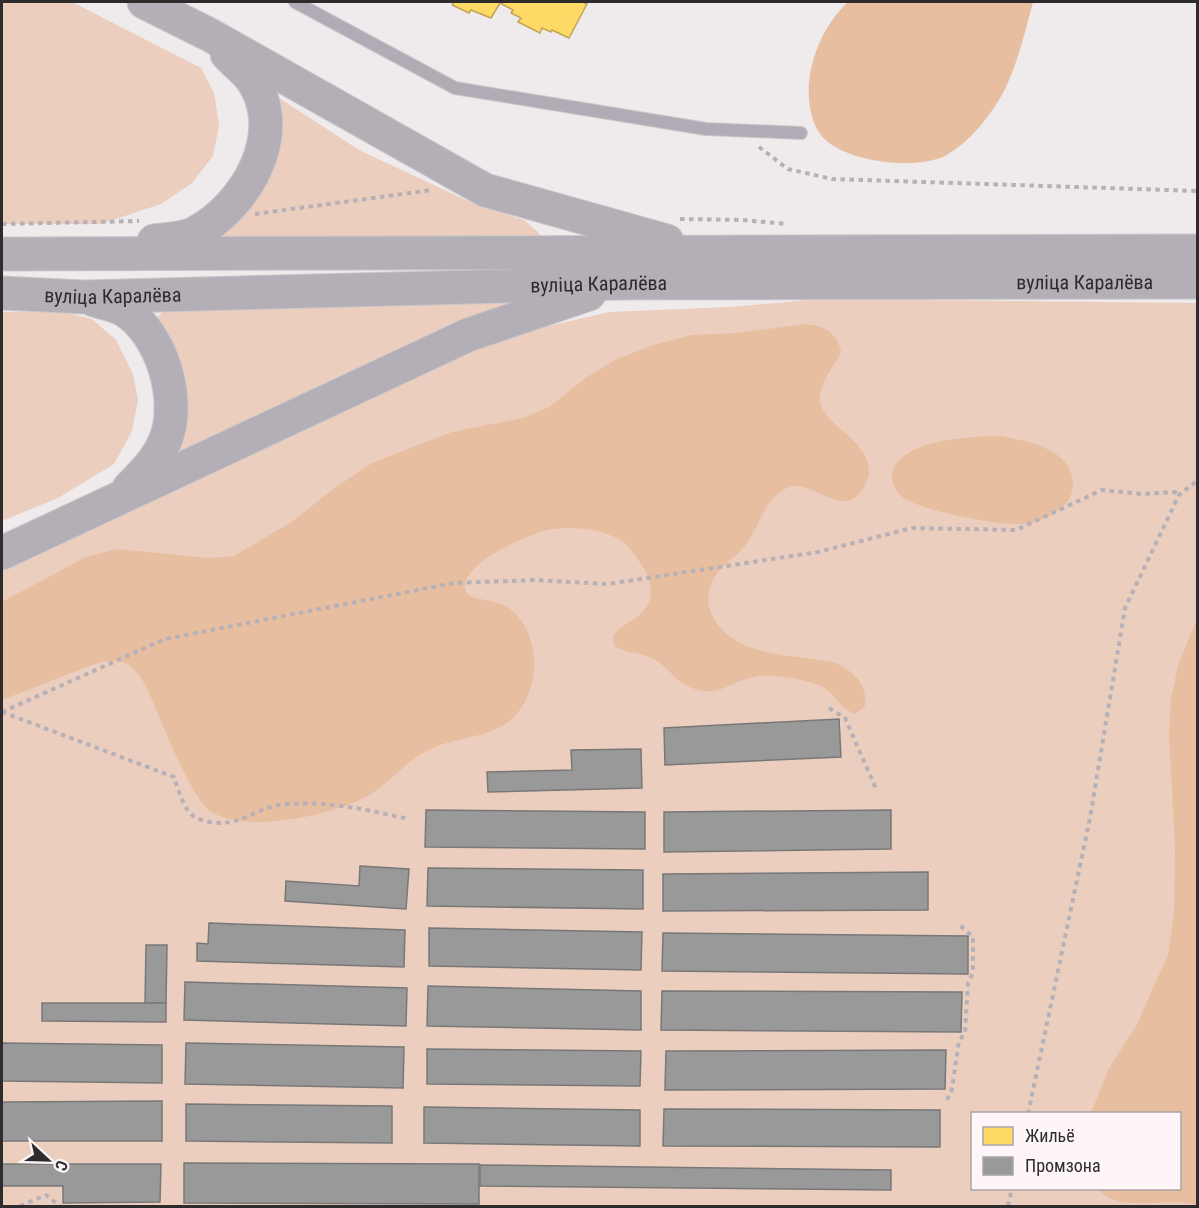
<svg xmlns="http://www.w3.org/2000/svg" width="1199" height="1208" viewBox="0 0 1199 1208" font-family="'Roboto Condensed',sans-serif">
<style>
.green{fill:#ebcebd;fill-rule:evenodd}
.forest{fill:#e8bea0}
.homes{fill:#ffd966;stroke:#c0a555;stroke-width:1.5}
.industry{fill:#999;stroke:#797879;stroke-width:1.5}
.lines{fill:none;stroke-linecap:round;stroke-linejoin:round}
.service-casing{stroke:#cbc8ca;stroke-width:14}
.primary-casing{stroke:#cbc8ca;stroke-width:35}
.path{stroke:#b6b0b7;stroke-width:4;stroke-dasharray:4.5 4.5;stroke-linecap:butt}
.service{stroke:#b2abb6;stroke-width:12}
.primary{stroke:#b4aeb7;stroke-width:33}
.labels{text-anchor:middle;stroke-width:6;stroke-linejoin:round;paint-order:stroke}
.street-label{font-size:20px;fill:#2e2b2d;stroke:#fef5f9}
</style>
<rect width="100%" height="100%" fill="#efeaec"/>
<!-- green -->
<g class="green">
<polygon points="2,2 72,2 201,68 214,93 219,125 213,156 192,183 161,204 101,224 2,224"/>
<polygon points="267,90 359,150 470,202 524,220 542,236 217,241 253,200"/>
<polygon points="524,299 167,458 154,321 169,305"/>
<path d="M822,299l375,4v903h-1195v-642l479,-217 41,-15 88,-20 120,-5zM972,1114h208v74h-208z"/>
<polygon points="59,311 92,319 116,340 133,374 138,400 132,431 114,464 58,498 2,521 2,312"/>
</g>
<!-- forest -->
<g class="forest">
<path d="M848,2h185c-9,34 -20,82 -42,110 -12,17 -28,34 -46,44 -30,15 -109,6 -127,-25 -22,-40 -2,-100 30,-129z"/>
<path d="M806,324c19,2 30,8 35,27 -7,18 -21,28 -21,49 1,28 71,48 42,90 -22,32 -51,-16 -77,-1 -22,12 -26,40 -41,58 -9,11 -22,18 -29,29 -7,11 -9,28 -3,39 21,43 80,39 121,47 19,8 35,21 32,44l-10,8c-19,-7 -20,-26 -43,-31 -18,-5 -41,-10 -59,-6 -24,5 -34,21 -61,11 -17,-6 -24,-22 -40,-30 -13,-6 -27,-4 -38,-13l-1,-9c9,-13 26,-16 34,-30 7,-11 3,-29 -4,-39 -6,-9 -14,-22 -24,-28 -18,-10 -46,-13 -67,-10 -20,3 -104,39 -84,66 13,7 30,4 42,14 36,27 30,96 -8,117 -23,13 -51,12 -73,24 -23,11 -37,30 -58,44 -34,21 -127,41 -161,17 -20,-14 -52,-99 -64,-125 -14,-23 -22,-29 -49,-23l-95,37v-98l84,-45 31,-8 91,9 26,-2 59,-35 43,-34 36,-24 80,-31 71,-14 26,-11 38,-30 28,-17 38,-15 39,-10 45,-2z"/>
<path d="M1000,436c28,5 73,13 73,49 0,13 -9,21 -19,28 -9,6 -19,10 -30,11 -21,3 -108,-14 -123,-28 -7,-7 -11,-16 -8,-25 10,-32 80,-35 107,-35z"/>
<path d="M1197,619v586c-7,-1 -16,-3 -24,-3 -26,1 -59,6 -75,-13l82,-1v-74l-89,-1 17,-43 28,-44 32,-71 6,-41 1,-67 -6,-113 2,-34 7,-35z"/>
</g>
<!-- homes -->
<polygon class="homes" points="454,2 582,2 587,4 569,38 552,30 551,32 542,28 540,33 518,22 521,18 511,13 513,10 500,3 491,18 471,10 469,13 452,5"/>
<!-- industry -->
<g class="industry">
<polygon points="839,719 841,757 665,765 664,728"/>
<polygon points="641,749 642,788 488,792 487,772 572,770 571,750"/>
<polygon points="426,810 645,812 645,849 425,847"/>
<polygon points="891,810 891,849 664,852 664,812"/>
<polygon points="360,866 409,869 406,909 285,901 286,881 359,886"/>
<polygon points="428,868 643,870 643,909 427,906"/>
<polygon points="928,872 928,910 663,911 663,874"/>
<polygon points="209,923 405,930 404,967 197,961 197,943 208,944"/>
<polygon points="429,928 642,932 641,970 429,966"/>
<polygon points="663,933 968,936 968,974 662,971"/>
<polygon points="146,945 167,945 166,1003 145,1003"/>
<polygon points="185,982 407,988 406,1026 184,1020"/>
<polygon points="428,986 641,991 641,1030 427,1026"/>
<polygon points="662,991 962,992 961,1032 661,1030"/>
<polygon points="42,1003 166,1003 166,1022 42,1021"/>
<polygon points="2,1043 162,1045 162,1083 2,1081"/>
<polygon points="186,1043 404,1047 403,1088 185,1084"/>
<polygon points="427,1049 641,1051 640,1086 427,1084"/>
<polygon points="946,1050 945,1089 665,1090 666,1051"/>
<polygon points="162,1101 162,1141 2,1141 2,1102"/>
<polygon points="186,1104 392,1106 392,1143 186,1141"/>
<polygon points="424,1107 640,1110 640,1146 424,1143"/>
<polygon points="664,1109 940,1110 940,1147 663,1146"/>
<polygon points="184,1163 479,1164 479,1204 184,1203"/>
<polygon points="2,1164 161,1164 160,1202 63,1203 63,1186 2,1186"/>
<polygon points="480,1165 891,1170 891,1190 480,1186"/>
</g>
<g class="lines">
<defs>
<polyline id="service" points="295,2 455,88 706,129 801,133"/>
<g id="primary">
<polyline points="144,2 210,35 485,190 667,241"/>
<path d="M154,241c13,-2 30,-2 41,-8 50,-26 93,-98 58,-152 -7,-10 -18,-18 -26,-27"/>
<polyline points="2,254 1198,251"/>
<path id="s1" d="M2,293l82,4 538,-14 576,-1"/>
<path d="M94,300c9,3 22,5 30,10 38,23 58,91 41,131 -8,19 -22,33 -36,47"/>
<polyline points="2,553 468,335 589,294"/>
</g>
</defs>
<!-- service casing -->
<use href="#service" class="service-casing"/>
<!-- primary casing -->
<use href="#primary" class="primary-casing"/>
<!-- path -->
<g class="path">
<polyline points="759,147 788,169 832,179 1198,191"/>
<polyline points="255,214 432,190"/>
<polyline points="680,219 742,220 787,224"/>
<polyline points="2,224 139,221"/>
<polyline points="829,708 845,718 877,791"/>
<polyline points="2,712 165,639 454,583 536,580 608,584 818,552 912,528 1016,530 1102,490 1142,494 1175,492 1179,495"/>
<path d="M2,712l172,65c5,14 10,37 25,42 39,14 54,-13 88,-15 42,-3 81,6 122,15"/>
<polyline points="947,1100 952,1089 959,1041 965,1033 968,983 973,973 973,937 957,923"/>
<polyline points="1028,1114 1090,818 1125,608 1179,495 1198,480"/>
<polyline points="20,1206 46,1195 60,1206"/>
<polyline points="1008,1206 1012,1188"/>
</g>
<!-- service -->
<use href="#service" class="service"/>
<!-- primary -->
<use href="#primary" class="primary"/>
</g>
<g class="labels">
<!-- street labels -->
<g class="street-label">
<text dy="7" stroke="none"><textPath href="#s1" startOffset="1083">вуліца Каралёва</textPath></text>
<text dy="7" stroke="none"><textPath href="#s1" startOffset="597">вуліца Каралёва</textPath></text>
<text dy="7" stroke="none"><textPath href="#s1" startOffset="111">вуліца Каралёва</textPath></text>
</g>
</g>
<!-- border -->
<rect width="1199" height="1208" fill="none" stroke="#2e2b2d" stroke-width="6"/>
<!-- legend -->
<rect x="971" y="1112" width="210" height="78" fill="#fef5f9" stroke="#aba4a7" stroke-width="1.5"/>
<rect x="983" y="1127" width="30" height="18" fill="#ffd966" stroke="#aba4a7" stroke-width="1.5"/>
<text x="1025" y="1142" font-size="18" fill="#2e2b2d">Жильё</text>
<rect x="983" y="1157" width="30" height="18" fill="#999999" stroke="#aba4a7" stroke-width="1.5"/>
<text x="1025" y="1172" font-size="18" fill="#2e2b2d">Промзона</text>
<!-- north arrow -->
<g transform="translate(48 1160) rotate(112)" stroke="#fef5f9" stroke-width="4.5" paint-order="stroke">
<path d="M0-4.5L10 22L0 15L-10 22Z" fill="#2e2b2d"/>
<text y="-9" font-size="16" font-weight="bold" text-anchor="middle" fill="#2e2b2d">С</text>
</g>
</svg>
